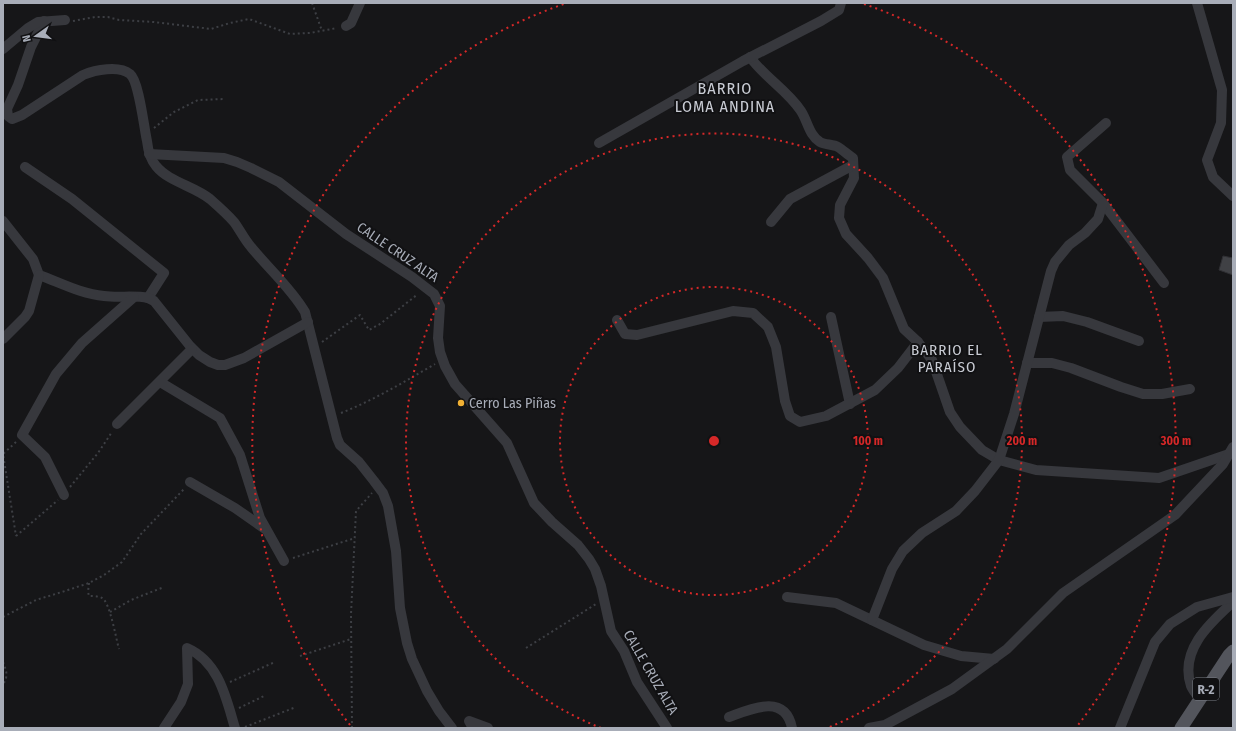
<svg xmlns="http://www.w3.org/2000/svg" width="1236" height="731" viewBox="0 0 1236 731" font-family="'Fira Sans Condensed',sans-serif">
<style>
.building{fill:#404145;stroke:#303034}
.lines{fill:none;stroke-linecap:round;stroke-linejoin:round}
.path{stroke:#3d3f44;stroke-width:2;stroke-dasharray:2 3;stroke-linecap:butt}
.minor{stroke:#37383d;stroke-width:10}
.major{stroke:#53555c;stroke-width:13}
.ring{fill:none;stroke:#d62828;stroke-width:2;stroke-dasharray:2 4}
.poi-dot{fill:#f2b134;stroke:#111113;stroke-width:1.5}
.labels{text-anchor:middle;stroke-width:4;stroke-linejoin:round;paint-order:stroke}
.shield{fill:#111113;stroke:#7b7e86;stroke-width:1}
.shield-label{font-size:13px;font-weight:bold;fill:#a8adb8}
.street-label{font-size:14px;fill:#a8adb8;stroke:#111113}
.poi-label{font-size:14px;fill:#a8adb8;stroke:#111113;text-anchor:start}
.neighbourhood-label{font-size:15px;letter-spacing:1px;fill:#c9ccd4;stroke:#111113}
.quarter-label{font-size:16px;letter-spacing:1px;fill:#c9ccd4;stroke:#111113}
.centre{fill:#d62828;stroke:#111113;stroke-width:2}
.ring-label{font-size:12px;text-anchor:middle;font-weight:bold;fill:#d62828;stroke:#111113;stroke-width:4;stroke-linejoin:round;paint-order:stroke}
</style>
<rect width="100%" height="100%" fill="#161618"/>
<!-- building -->
<polygon class="building" points="1223,256 1233,258 1233,275 1219,270"/>
<g class="lines">
<!-- path -->
<g class="path">
<polyline points="312,3 322,31"/>
<polyline points="73,21 95,17 108,17 119,20 154,22 211,29 230,23 249,19 290,34 310,33 337,28"/>
<polyline points="154,128 174,112 198,100 224,99"/>
<polyline points="322,342 360,315 369,330 380,324 418,294"/>
<path d="M341,413c33,-13 63,-31 94,-49"/>
<polyline points="16,442 3,454 16,536"/>
<polyline points="70,487 98,453 112,432"/>
<polyline points="16,536 58,500"/>
<polyline points="293,558 355,538"/>
<path d="M89,583l-1,9 1,4c4,0 9,0 13,2 8,4 14,41 17,51"/>
<polyline points="110,612 131,600 164,587"/>
<polyline points="3,617 36,600 65,591 89,583 104,575 122,562 141,534 184,489"/>
<polyline points="526,648 596,604"/>
<polyline points="300,656 351,639"/>
<path d="M3,662c3,8 6,14 0,22"/>
<polyline points="230,682 275,662"/>
<polyline points="239,708 264,696"/>
<polyline points="245,727 296,707"/>
<polyline points="352,728 351,614 356,511 372,493"/>
</g>
<!-- minor -->
<g class="minor">
<polyline points="1197,3 1222,90 1221,123 1207,160 1213,177 1233,196"/>
<path d="M44,21l-13,26 -13,38 -11,24 1,7 4,3 10,-4 61,-40c12,-5 36,-10 47,-1 9,7 14,54 17,67 1,9 3,18 9,25 13,16 38,20 54,33 8,7 17,15 24,23 6,8 10,17 17,25 18,22 40,41 54,65l32,126 3,7 19,17 15,19 9,12 5,13 8,45 4,57 7,35 5,16 15,32 12,20 13,17"/>
<polyline points="346,26 351,23 360,3"/>
<polyline points="3,49 28,28 38,22 65,20"/>
<path d="M750,57c14,20 37,33 51,54 7,11 8,24 19,31 5,3 13,2 18,5 5,3 10,8 15,11l1,20 -14,27 -1,13 7,16 22,24 15,20 21,51 14,13 14,18 18,52 10,15 22,23 17,10 37,10 123,8 70,-24"/>
<polyline points="1106,123 1067,157 1070,170 1103,203 1164,283"/>
<polyline points="599,143 743,61 821,21 839,10 841,3"/>
<polyline points="149,154 224,158 237,162 251,168 279,182 346,234 412,277 434,294 440,306 438,338 440,352 445,366 455,384 507,443 534,503 552,522 578,545 589,559 595,569 601,586 611,631 624,651 637,682 667,728"/>
<polyline points="25,167 72,199 164,273 148,298"/>
<polyline points="3,221 33,259 39,275"/>
<polyline points="771,222 790,199 853,165"/>
<path d="M39,275c22,8 42,19 65,21 15,2 30,-1 44,2l6,3 36,45 9,9 11,7 8,3h7l19,-7 64,-36"/>
<polyline points="831,317 850,404"/>
<polyline points="1039,317 1063,316 1087,322 1139,341"/>
<polyline points="617,320 625,334 637,335 733,311 753,313 768,327 776,347 785,401 790,416 800,422 826,416 875,390 898,368 918,342"/>
<polyline points="3,339 25,317 29,311 39,275"/>
<polyline points="1027,363 1052,363 1071,368 1121,387 1143,394 1162,394 1190,389"/>
<polyline points="160,382 220,418 240,455 260,518 284,561"/>
<polyline points="117,424 192,349"/>
<polyline points="190,482 235,508 265,529"/>
<polyline points="64,495 45,457 22,435 56,374 82,343 134,297"/>
<polyline points="787,597 836,603 924,645 961,656 994,659"/>
<polyline points="872,620 892,569 903,551 922,533 956,511 975,491 999,460 1014,414 1051,271 1055,262 1069,245 1085,233 1098,219 1103,203"/>
<path d="M1200,699c-3,-4 -7,-8 -9,-13 -12,-36 19,-63 42,-84"/>
<path d="M729,717c22,-8 56,-24 63,11"/>
<path d="M164,728l17,-26 7,-18 -1,-36c32,14 39,50 48,80"/>
<polyline points="473,728 469,721 488,728"/>
<polyline points="869,728 885,725 952,689 1007,649 1063,593 1175,515 1223,464 1233,447"/>
<polyline points="1120,728 1155,642 1170,624 1197,607 1233,597"/>
</g>
<!-- major -->
<polyline class="major" points="1181,728 1229,655 1233,651"/>
</g>
<!-- distance rings -->
<g class="ring">
<circle cx="714" cy="441" r="154"/>
<path d="M601 728A308 308 0 1 1 827 728"/>
<path d="M350 725A462 462 0 0 1 564 4M864 4A462 462 0 0 1 1078 725"/>
</g>
<!-- markers -->
<circle class="poi-dot" cx="461" cy="403" r="4"/>
<g class="labels">
<!-- shield labels -->
<rect class="shield" x="1193" y="678" width="26" height="22" rx="3"/>
<g class="shield-label">
<text x="1206" y="694">R-2</text>
</g>
<!-- street labels -->
<g class="street-label">
<text transform="translate(398 252) rotate(34)" y="5">CALLE CRUZ ALTA</text>
<text transform="translate(651 672) rotate(60)" y="5">CALLE CRUZ ALTA</text>
</g>
<!-- poi labels -->
<g class="poi-label">
<text x="469" y="408">Cerro Las Piñas</text>
</g>
<!-- neighbourhood labels -->
<g class="neighbourhood-label">
<text x="947" y="355">BARRIO EL<tspan x="947" dy="17">PARAÍSO</tspan></text>
</g>
<!-- quarter labels -->
<g class="quarter-label">
<text x="725" y="94">BARRIO<tspan x="725" dy="18">LOMA ANDINA</tspan></text>
</g>
</g>
<circle cx="714" cy="441" r="6" class="centre"/>
<g class="ring-label">
<text x="868" y="445">100 m</text>
<text x="1022" y="445">200 m</text>
<text x="1176" y="445">300 m</text>
</g>
<!-- border -->
<rect width="1236" height="731" fill="none" stroke="#a8adb8" stroke-width="8"/>
<!-- north arrow -->
<g transform="translate(36 36) rotate(256)" stroke="#111113" stroke-width="3" paint-order="stroke">
<path d="M0-3L7 15L0 10L-7 15Z" fill="#a8adb8"/>
<text y="-6" font-size="11" font-weight="bold" text-anchor="middle" fill="#a8adb8">N</text>
</g>
</svg>
